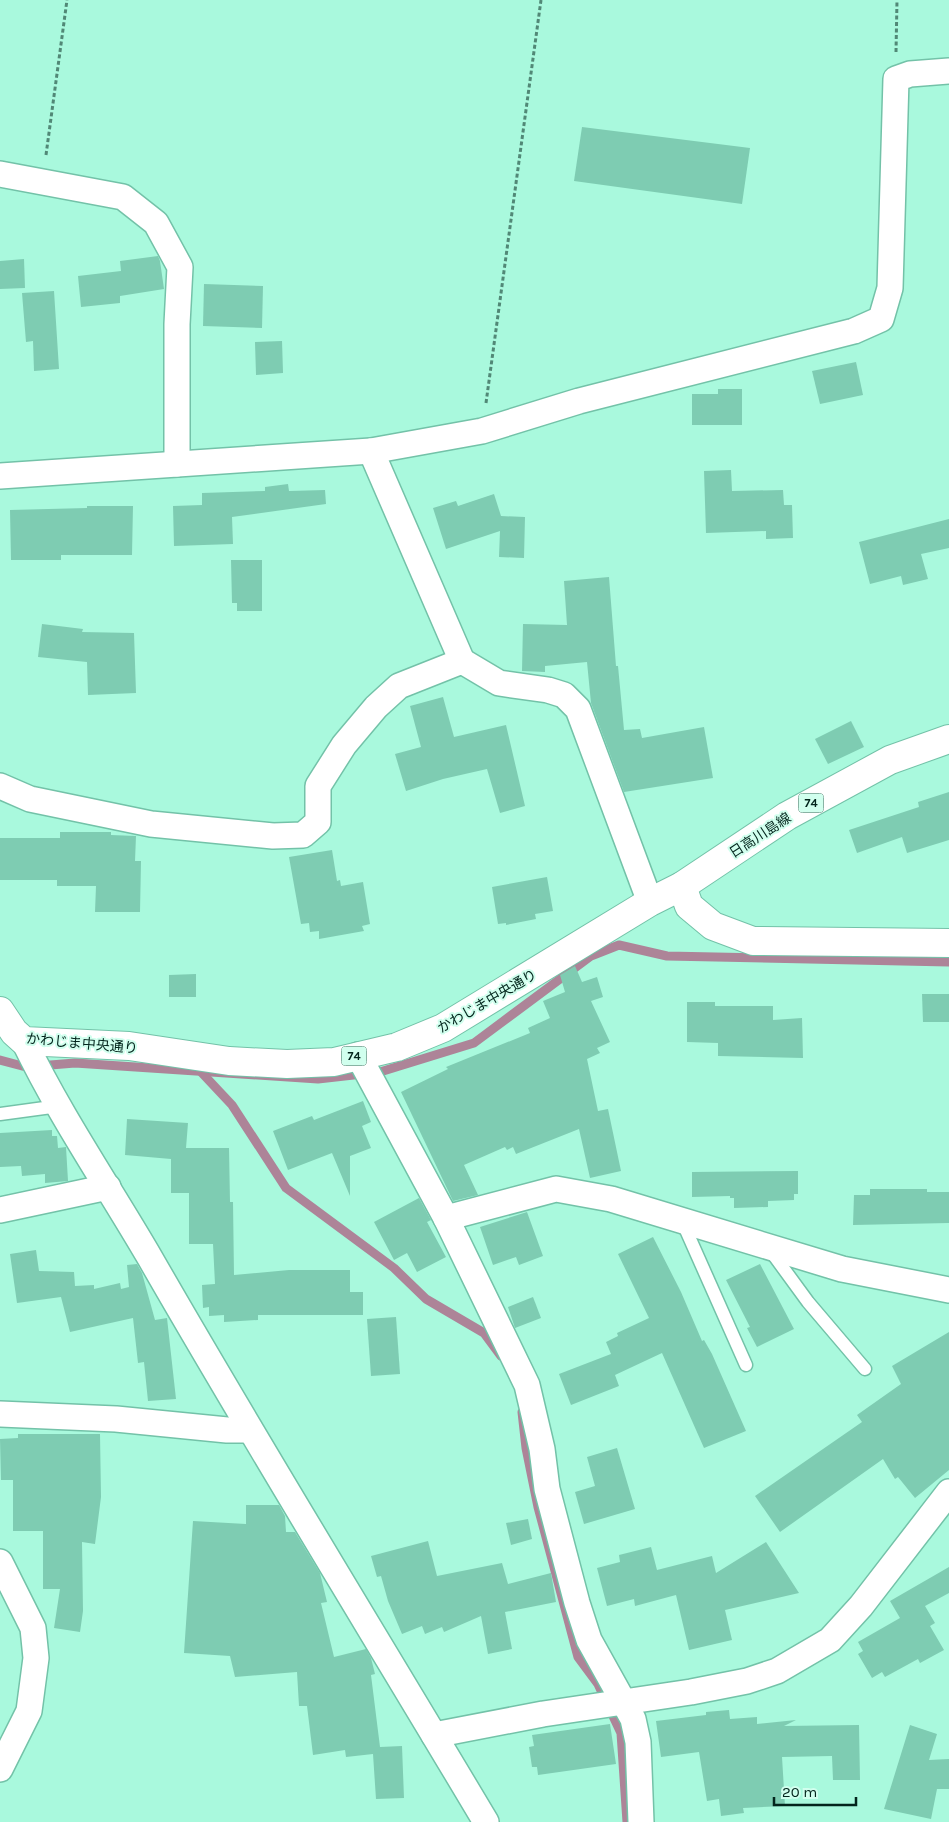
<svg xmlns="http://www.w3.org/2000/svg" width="949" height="1822" viewBox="0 0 949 1822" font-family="Karla,'Noto Sans JP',sans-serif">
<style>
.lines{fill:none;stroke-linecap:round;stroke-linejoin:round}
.stream{stroke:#ad8498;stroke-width:9}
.building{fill:#7eccb2}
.lane-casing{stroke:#73c2a8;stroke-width:15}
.street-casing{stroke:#73c2a8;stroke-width:28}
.secondary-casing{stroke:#73c2a8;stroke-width:30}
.primary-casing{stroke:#73c2a8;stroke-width:30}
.path{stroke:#518876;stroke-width:3;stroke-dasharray:4 2.5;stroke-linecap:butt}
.lane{stroke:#fff;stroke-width:12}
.street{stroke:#fff;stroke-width:25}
.secondary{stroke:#fff;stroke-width:28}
.primary{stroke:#fff;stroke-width:28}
.labels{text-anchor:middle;stroke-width:4;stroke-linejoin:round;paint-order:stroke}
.shield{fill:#d1ffee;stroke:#41665b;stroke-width:1}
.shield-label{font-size:12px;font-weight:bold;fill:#03251c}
.street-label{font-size:14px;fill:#03251c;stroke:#d1ffee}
</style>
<rect width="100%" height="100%" fill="#a9f9dd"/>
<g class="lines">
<!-- stream -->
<g class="stream">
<polyline points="0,1060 26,1067 75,1063 318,1079 380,1072 474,1043 591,956 619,945 667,956 949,962"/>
<polyline points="202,1073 232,1105 286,1188 394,1268 426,1299 484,1333 501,1356"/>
<polyline points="522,1412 526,1448 538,1507 578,1657 598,1684 621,1733 627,1822"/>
</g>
</g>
<!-- building -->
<g class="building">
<polygon points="582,127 750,148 742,204 574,181"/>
<polygon points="158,256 160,261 164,289 120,296 120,303 81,307 78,276 121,271 120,261"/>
<polygon points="24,259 25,288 0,289 0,261"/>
<polygon points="204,284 263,286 262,328 203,326"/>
<polygon points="54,291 59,369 34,371 33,341 26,342 22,293"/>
<polygon points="282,341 283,373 256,375 255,342"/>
<polygon points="856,362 863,395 820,404 812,371"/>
<polygon points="718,389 742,389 742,425 692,425 692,394 718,394"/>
<polygon points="731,470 732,491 783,490 784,505 792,505 793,538 766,539 766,531 706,533 704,471"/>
<polygon points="288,484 289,491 325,490 326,504 232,517 233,544 174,546 173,506 202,505 202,493 265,491 265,487"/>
<polygon points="494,494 501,516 525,517 524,558 499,557 500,531 446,549 433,508 456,501 458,506"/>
<polygon points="87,506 133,506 132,555 61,555 61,560 11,560 10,510 87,508"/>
<polygon points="949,519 949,548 921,554 928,579 903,585 901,576 870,584 859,542"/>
<polygon points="231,560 262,560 262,611 237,611 237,603 232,603"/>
<polygon points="609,577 616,666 618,666 624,730 640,729 642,738 704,727 713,778 624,792 591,703 587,662 545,666 545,672 522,671 523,624 567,625 564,581"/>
<polygon points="42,624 83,629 82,632 134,633 136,693 88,695 87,662 38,657"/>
<polygon points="443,697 454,737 506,725 525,806 500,813 487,769 443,779 406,791 395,754 421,747 410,706"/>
<polygon points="851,721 864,747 828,764 815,739"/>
<polygon points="949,792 949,840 907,853 902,837 857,853 849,830 919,807 918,802"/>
<polygon points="60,832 111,832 111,835 136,836 135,861 141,861 140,912 95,912 96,886 57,886 57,880 0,880 0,838 60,838"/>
<polygon points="332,850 337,881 340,880 341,886 363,882 370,924 362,926 364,931 319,939 319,931 310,932 309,923 301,924 289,857"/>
<polygon points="547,877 553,911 535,914 536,919 506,925 506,923 498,924 492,887"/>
<polygon points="575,966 582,982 597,977 603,997 591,1001 610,1042 597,1048 600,1053 587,1059 598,1111 608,1109 621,1171 590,1178 579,1129 516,1154 513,1147 507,1150 505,1147 464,1165 478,1195 453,1201 401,1092 448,1069 446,1067 530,1033 528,1028 550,1018 543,1001 565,992 560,975"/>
<polygon points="196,974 196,997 169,997 169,975"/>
<polygon points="922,994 949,994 949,1022 923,1022"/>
<polygon points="687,1002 715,1002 715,1006 773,1006 773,1020 802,1018 803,1058 718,1056 718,1043 687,1042"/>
<polygon points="363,1101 371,1122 362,1126 371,1148 350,1156 350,1196 332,1153 288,1170 273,1131 312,1116 314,1120"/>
<polygon points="127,1119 188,1123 186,1148 229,1148 230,1202 233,1202 234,1275 289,1270 350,1270 350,1292 363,1292 363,1315 258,1315 258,1320 224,1322 224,1315 209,1316 209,1307 203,1308 202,1285 215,1284 213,1244 189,1244 189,1193 171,1193 171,1159 125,1155"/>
<polygon points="52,1130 52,1136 57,1136 58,1148 66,1147 68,1181 45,1183 45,1174 22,1176 21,1166 0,1167 0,1133"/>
<polygon points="798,1171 798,1194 794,1194 794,1200 768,1201 768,1207 734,1208 734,1198 730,1198 730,1196 692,1197 692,1172"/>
<polygon points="870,1189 927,1189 927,1192 949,1192 949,1223 853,1225 854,1195 870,1195"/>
<polygon points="419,1198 431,1220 427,1222 446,1257 417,1272 407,1253 394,1260 374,1222"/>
<polygon points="527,1212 543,1256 519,1265 516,1257 493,1265 480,1227"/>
<polygon points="653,1237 681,1292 702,1341 704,1340 712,1354 746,1431 704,1448 662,1353 615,1375 619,1386 571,1405 559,1374 611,1354 606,1342 618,1336 617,1333 649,1318 618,1254"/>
<polygon points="36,1250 39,1271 74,1272 75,1286 94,1285 94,1289 120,1283 121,1289 129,1287 127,1265 137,1264 142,1273 155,1320 167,1318 176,1399 148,1401 144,1362 138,1363 133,1318 70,1332 61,1297 17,1303 10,1254"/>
<polygon points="760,1264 794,1329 757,1347 747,1328 750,1327 726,1280"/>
<polygon points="533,1297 541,1318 515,1328 508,1307"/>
<polygon points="396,1317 400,1374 371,1376 367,1319"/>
<polygon points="949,1332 949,1470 915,1498 898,1477 895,1479 883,1459 780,1532 755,1496 862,1422 857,1415 901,1384 892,1366"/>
<polygon points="18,1434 100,1434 101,1497 95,1544 82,1542 83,1611 80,1632 54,1628 60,1589 43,1589 43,1531 13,1531 13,1480 1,1480 0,1439 18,1438"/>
<polygon points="617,1448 635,1509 584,1524 575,1492 595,1486 587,1457"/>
<polygon points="246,1505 279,1505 285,1516 286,1532 295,1532 320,1573 327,1602 321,1603 334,1657 366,1649 371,1658 375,1674 371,1675 380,1747 402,1746 404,1798 376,1799 373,1754 346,1757 345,1750 313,1755 307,1706 299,1706 297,1672 235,1677 230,1656 184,1653 193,1521 246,1524"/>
<polygon points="528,1519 532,1539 511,1545 506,1523"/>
<polygon points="428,1541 437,1576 502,1563 508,1584 551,1573 556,1602 505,1612 512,1649 488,1654 481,1616 444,1632 442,1627 425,1634 422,1626 402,1634 388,1601 381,1576 377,1577 371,1556"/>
<polygon points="766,1542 799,1593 725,1610 732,1640 689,1650 676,1595 635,1606 634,1599 607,1606 597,1568 620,1562 619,1555 651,1547 657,1570 712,1556 716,1573"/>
<polygon points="949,1567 949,1593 925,1606 935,1623 930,1626 944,1650 920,1663 918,1659 885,1677 882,1672 872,1678 858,1654 863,1651 858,1642 900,1618 890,1601"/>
<polygon points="729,1710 730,1719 757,1717 757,1724 796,1720 784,1726 859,1725 860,1780 833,1780 832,1756 782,1757 785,1806 743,1808 744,1813 721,1816 719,1799 707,1801 699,1752 661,1757 656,1721 706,1715 706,1712"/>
<polygon points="610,1724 616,1764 538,1775 537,1767 532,1767 529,1747 534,1746 532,1735"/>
<polygon points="910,1725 937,1734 929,1760 949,1759 949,1789 937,1789 931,1819 884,1809"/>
</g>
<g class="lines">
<defs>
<g id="lane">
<polyline points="0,1114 59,1106"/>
<polyline points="682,1221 746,1365"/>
<polyline points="770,1250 808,1302 865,1369"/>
</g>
<g id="street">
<polyline points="0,174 123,197 156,223 180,267 177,324 177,464"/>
<polyline points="371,451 462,661"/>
<polyline points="0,476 371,451 482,431 579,401 854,331 881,319 890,288 896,79 910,74 949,71"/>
<polyline points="0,786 30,799 151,824 273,836 303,835 318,822 318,786 344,745 376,707 399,686 462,661 499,683 548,690 564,695 578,709 650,902"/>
<path d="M24,1041c36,75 84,145 126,217 109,190 224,376 336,564"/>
<polyline points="358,1055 446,1218 527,1385 542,1449 547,1489 577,1603 589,1640 633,1719 638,1742 641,1822"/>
<polyline points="0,1210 108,1187"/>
<polyline points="446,1218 556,1189 611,1199 842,1269 949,1290"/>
<polyline points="0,1414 116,1419 227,1430 249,1430"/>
<polyline points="0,1562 33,1628 36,1658 29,1711 0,1769"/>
<polyline points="434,1735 543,1714 691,1692 747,1681 777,1671 830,1640 861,1606 949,1492"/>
</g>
<polyline id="secondary" points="682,886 689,906 713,926 753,941 949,943"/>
<polyline id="primary" points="0,1011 14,1032 24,1041 129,1046 229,1061 287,1064 334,1062 397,1047 443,1028 650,902 682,886 787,816 890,760 949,739"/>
</defs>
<!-- lane casing -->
<use href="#lane" class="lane-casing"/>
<!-- street casing -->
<use href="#street" class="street-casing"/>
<!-- secondary casing -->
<use href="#secondary" class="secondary-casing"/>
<!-- primary casing -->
<use href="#primary" class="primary-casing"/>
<!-- path -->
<g class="path">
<polyline points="896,52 897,0"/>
<polyline points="46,155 67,0"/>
<polyline points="486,403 541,0"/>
</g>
<!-- lane -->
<use href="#lane" class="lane"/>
<!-- street -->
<use href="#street" class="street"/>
<!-- secondary -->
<use href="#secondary" class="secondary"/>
<!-- primary -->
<use href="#primary" class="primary"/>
</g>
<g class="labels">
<!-- shield labels -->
<g class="shield">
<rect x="798.5" y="793.5" width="25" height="19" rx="4"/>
<rect x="341.5" y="1046.5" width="25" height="19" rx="4"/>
</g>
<g class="shield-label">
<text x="811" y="807">74</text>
<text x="354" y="1060">74</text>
</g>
<!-- street labels -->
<g class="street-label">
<text transform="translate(760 835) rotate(-33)" y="5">日高川島線</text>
<text transform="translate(487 1001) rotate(-30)" y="5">かわじま中央通り</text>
<text transform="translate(82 1043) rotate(5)" y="5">かわじま中央通り</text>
</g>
</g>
<!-- scale -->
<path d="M774 1797v8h82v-8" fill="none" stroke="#03251c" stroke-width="2.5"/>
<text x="782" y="1797" font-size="15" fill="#03251c" stroke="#d1ffee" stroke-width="4" paint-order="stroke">20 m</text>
</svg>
